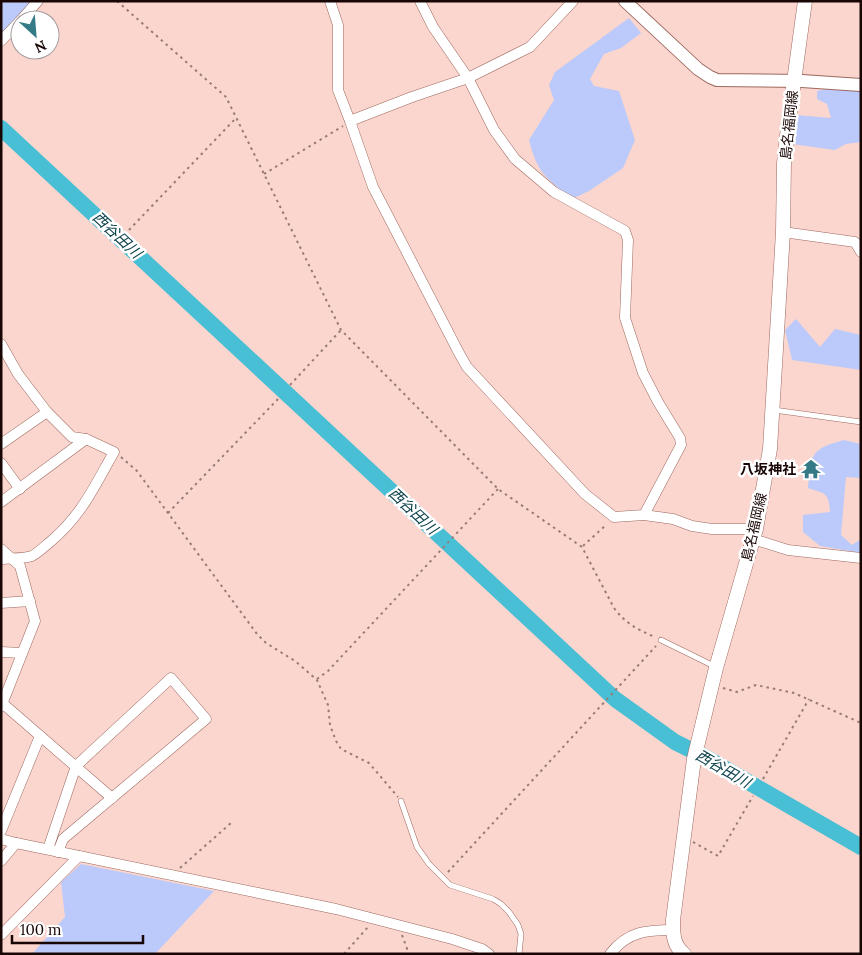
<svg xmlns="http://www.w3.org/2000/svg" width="862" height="955" viewBox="0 0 862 955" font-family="Lora,'Noto Sans JP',serif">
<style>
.green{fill:#bbcafa}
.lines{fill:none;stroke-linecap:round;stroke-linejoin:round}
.river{stroke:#48bfd4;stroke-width:16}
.service-casing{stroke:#9d685e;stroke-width:6}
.minor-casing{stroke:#9d685e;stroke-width:11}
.tertiary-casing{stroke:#9d685e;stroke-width:14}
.secondary-casing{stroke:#9d685e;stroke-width:15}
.path{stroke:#987b76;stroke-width:2;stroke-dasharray:2.5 4;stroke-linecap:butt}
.service{stroke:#fff;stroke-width:5}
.minor{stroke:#fff;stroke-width:10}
.tertiary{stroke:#fff;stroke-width:12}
.secondary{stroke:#fff;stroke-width:14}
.labels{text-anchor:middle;stroke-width:5;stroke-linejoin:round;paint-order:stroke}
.street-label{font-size:14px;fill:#180604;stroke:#fff}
.poi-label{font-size:14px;font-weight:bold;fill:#180604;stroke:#fff;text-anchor:end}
.water-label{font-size:15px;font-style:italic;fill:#0f444d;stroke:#fff}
</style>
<rect width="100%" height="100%" fill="#fbd6cf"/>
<!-- green -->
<g class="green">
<polygon points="1,1 37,1 1,40"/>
<path d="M629,18l12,15 -20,15 -17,6 -14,25 4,7 25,5 16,49 -12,28 -34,23 -17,8c-26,-22 -34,-24 -43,-59l25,-40 -5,-15 6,-13z"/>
<polygon points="836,87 861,91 861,142 846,144 835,150 792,144 796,115 831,118 827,104 817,99 817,91"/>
<polygon points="796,319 820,347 835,329 861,335 861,370 792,360 785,330"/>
<path d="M844,440l17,4v34l-15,-1 -5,58 11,10 9,-6v14l-41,-7 -17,-14v-17l27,-3c-1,-20 -5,-18 -22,-24 3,-34 2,-39 36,-48z"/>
<polygon points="81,864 214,891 155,954 32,954 65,917 61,882"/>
</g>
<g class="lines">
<!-- river -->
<polyline class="river" points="1,128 615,699 675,742 703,756 861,847"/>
<defs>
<g id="service">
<polyline points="774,410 861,422"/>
<polyline points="661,640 716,667"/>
<polyline points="401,801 417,847 429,864 450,885 493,899 501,904 509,912 518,925 521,934 519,954"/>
</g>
<g id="minor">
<polyline points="330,1 338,25 338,90 350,121 373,187 459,353 467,367 585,494 614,517 644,515 673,519 692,526 712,529 756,529"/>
<polyline points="420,1 433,27 468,78 494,130 515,159 554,192 625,231 628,240 625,318 643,373 658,402 680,438 681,445 644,515"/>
<polyline points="21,20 38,1"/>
<polyline points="1,41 20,21"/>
<polyline points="350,121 412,97 468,78 530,47 573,1"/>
<polyline points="783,232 855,242 861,252"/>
<path d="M1,344l17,30 29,38 25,25 14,2 28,13c-20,35 -32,63 -64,90 -6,5 -11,10 -18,14 -9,3 -21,2 -31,3"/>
<polyline points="1,444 47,412"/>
<polyline points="1,463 20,489"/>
<polyline points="1,502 86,439"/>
<polyline points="753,539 788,550 861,558"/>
<polyline points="1,549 20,566 35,621 1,707"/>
<polyline points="1,603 30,601"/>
<polyline points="1,652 22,653"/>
<polyline points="1,702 112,798"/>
<polyline points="1,831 40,736"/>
<polyline points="1,839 16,843 336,909 452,939 482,949 489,954"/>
<polyline points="48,849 76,766 171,678 206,719 63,839 58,852"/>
<polyline points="1,861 16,843"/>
<polyline points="1,935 79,856"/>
<path d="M610,954c18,-23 37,-24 63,-24"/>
</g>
<polyline id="tertiary" points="625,1 698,69 710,77 717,80 802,81 861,85"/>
<path id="secondary" d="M684,954c-11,-9 -11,-20 -11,-34l21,-161 22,-91 40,-139 14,-80 13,-217 1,-69 5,-45 16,-117"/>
</defs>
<!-- service casing -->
<use href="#service" class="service-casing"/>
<!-- minor casing -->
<use href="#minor" class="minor-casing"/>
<!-- tertiary casing -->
<use href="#tertiary" class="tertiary-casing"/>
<!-- secondary casing -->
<use href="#secondary" class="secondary-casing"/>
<!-- path -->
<g class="path">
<path d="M117,1l109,96 115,233 157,159 84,58 32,61c11,15 24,22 41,29"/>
<polyline points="264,174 343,126"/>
<polyline points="129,230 236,118"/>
<polyline points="290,385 341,330"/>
<polyline points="121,457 137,471 257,634 266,643 295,661 317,680 328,705 330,725 336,741 341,749 369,763 398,797"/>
<polyline points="168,513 278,399"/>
<polyline points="583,546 607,524"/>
<polyline points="317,679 328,671 498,489"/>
<polyline points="723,688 737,692 756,685 794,693 861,723"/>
<polyline points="763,779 809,699"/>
<polyline points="693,842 718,856 753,796"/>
<polyline points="180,868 231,823"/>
<polyline points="448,872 656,646"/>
<polyline points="402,935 409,954"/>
<polyline points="344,954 368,927"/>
</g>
<!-- service -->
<use href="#service" class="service"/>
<!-- minor -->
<use href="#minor" class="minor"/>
<!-- tertiary -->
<use href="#tertiary" class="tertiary"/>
<!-- secondary -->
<use href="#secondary" class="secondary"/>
</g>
<!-- icons -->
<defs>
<symbol id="temple-bare" viewBox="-9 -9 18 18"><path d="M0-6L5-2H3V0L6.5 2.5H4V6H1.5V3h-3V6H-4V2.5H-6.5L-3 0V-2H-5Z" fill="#357b87" stroke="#fff" stroke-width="2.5" paint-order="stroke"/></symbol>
</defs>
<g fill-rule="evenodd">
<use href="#temple-bare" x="797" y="455" width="28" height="28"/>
</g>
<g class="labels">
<!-- street labels -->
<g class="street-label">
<text transform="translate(789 125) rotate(-84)" y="5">島名福岡線</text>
<text transform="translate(754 527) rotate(-77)" y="5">島名福岡線</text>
</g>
<!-- poi labels -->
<g class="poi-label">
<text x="796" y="474">八坂神社</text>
</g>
<!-- water labels -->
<g class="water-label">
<text transform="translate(117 235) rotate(43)" y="5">西谷田川</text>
<text transform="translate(413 511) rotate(43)" y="5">西谷田川</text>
<text transform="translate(723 769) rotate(30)" y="5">西谷田川</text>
</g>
</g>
<!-- border -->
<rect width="862" height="955" fill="none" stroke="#180604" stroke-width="5"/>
<!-- north arrow -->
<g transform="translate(35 35) rotate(154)"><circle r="24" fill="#ffffff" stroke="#a39b9b"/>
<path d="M0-4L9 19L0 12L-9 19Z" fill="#357b87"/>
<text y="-8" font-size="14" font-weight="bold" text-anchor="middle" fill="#180604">N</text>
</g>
<!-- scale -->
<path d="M12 935v8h131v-8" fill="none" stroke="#180604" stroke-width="2.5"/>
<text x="20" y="935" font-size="15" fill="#180604" stroke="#ffffff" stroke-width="4" paint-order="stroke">100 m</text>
</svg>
